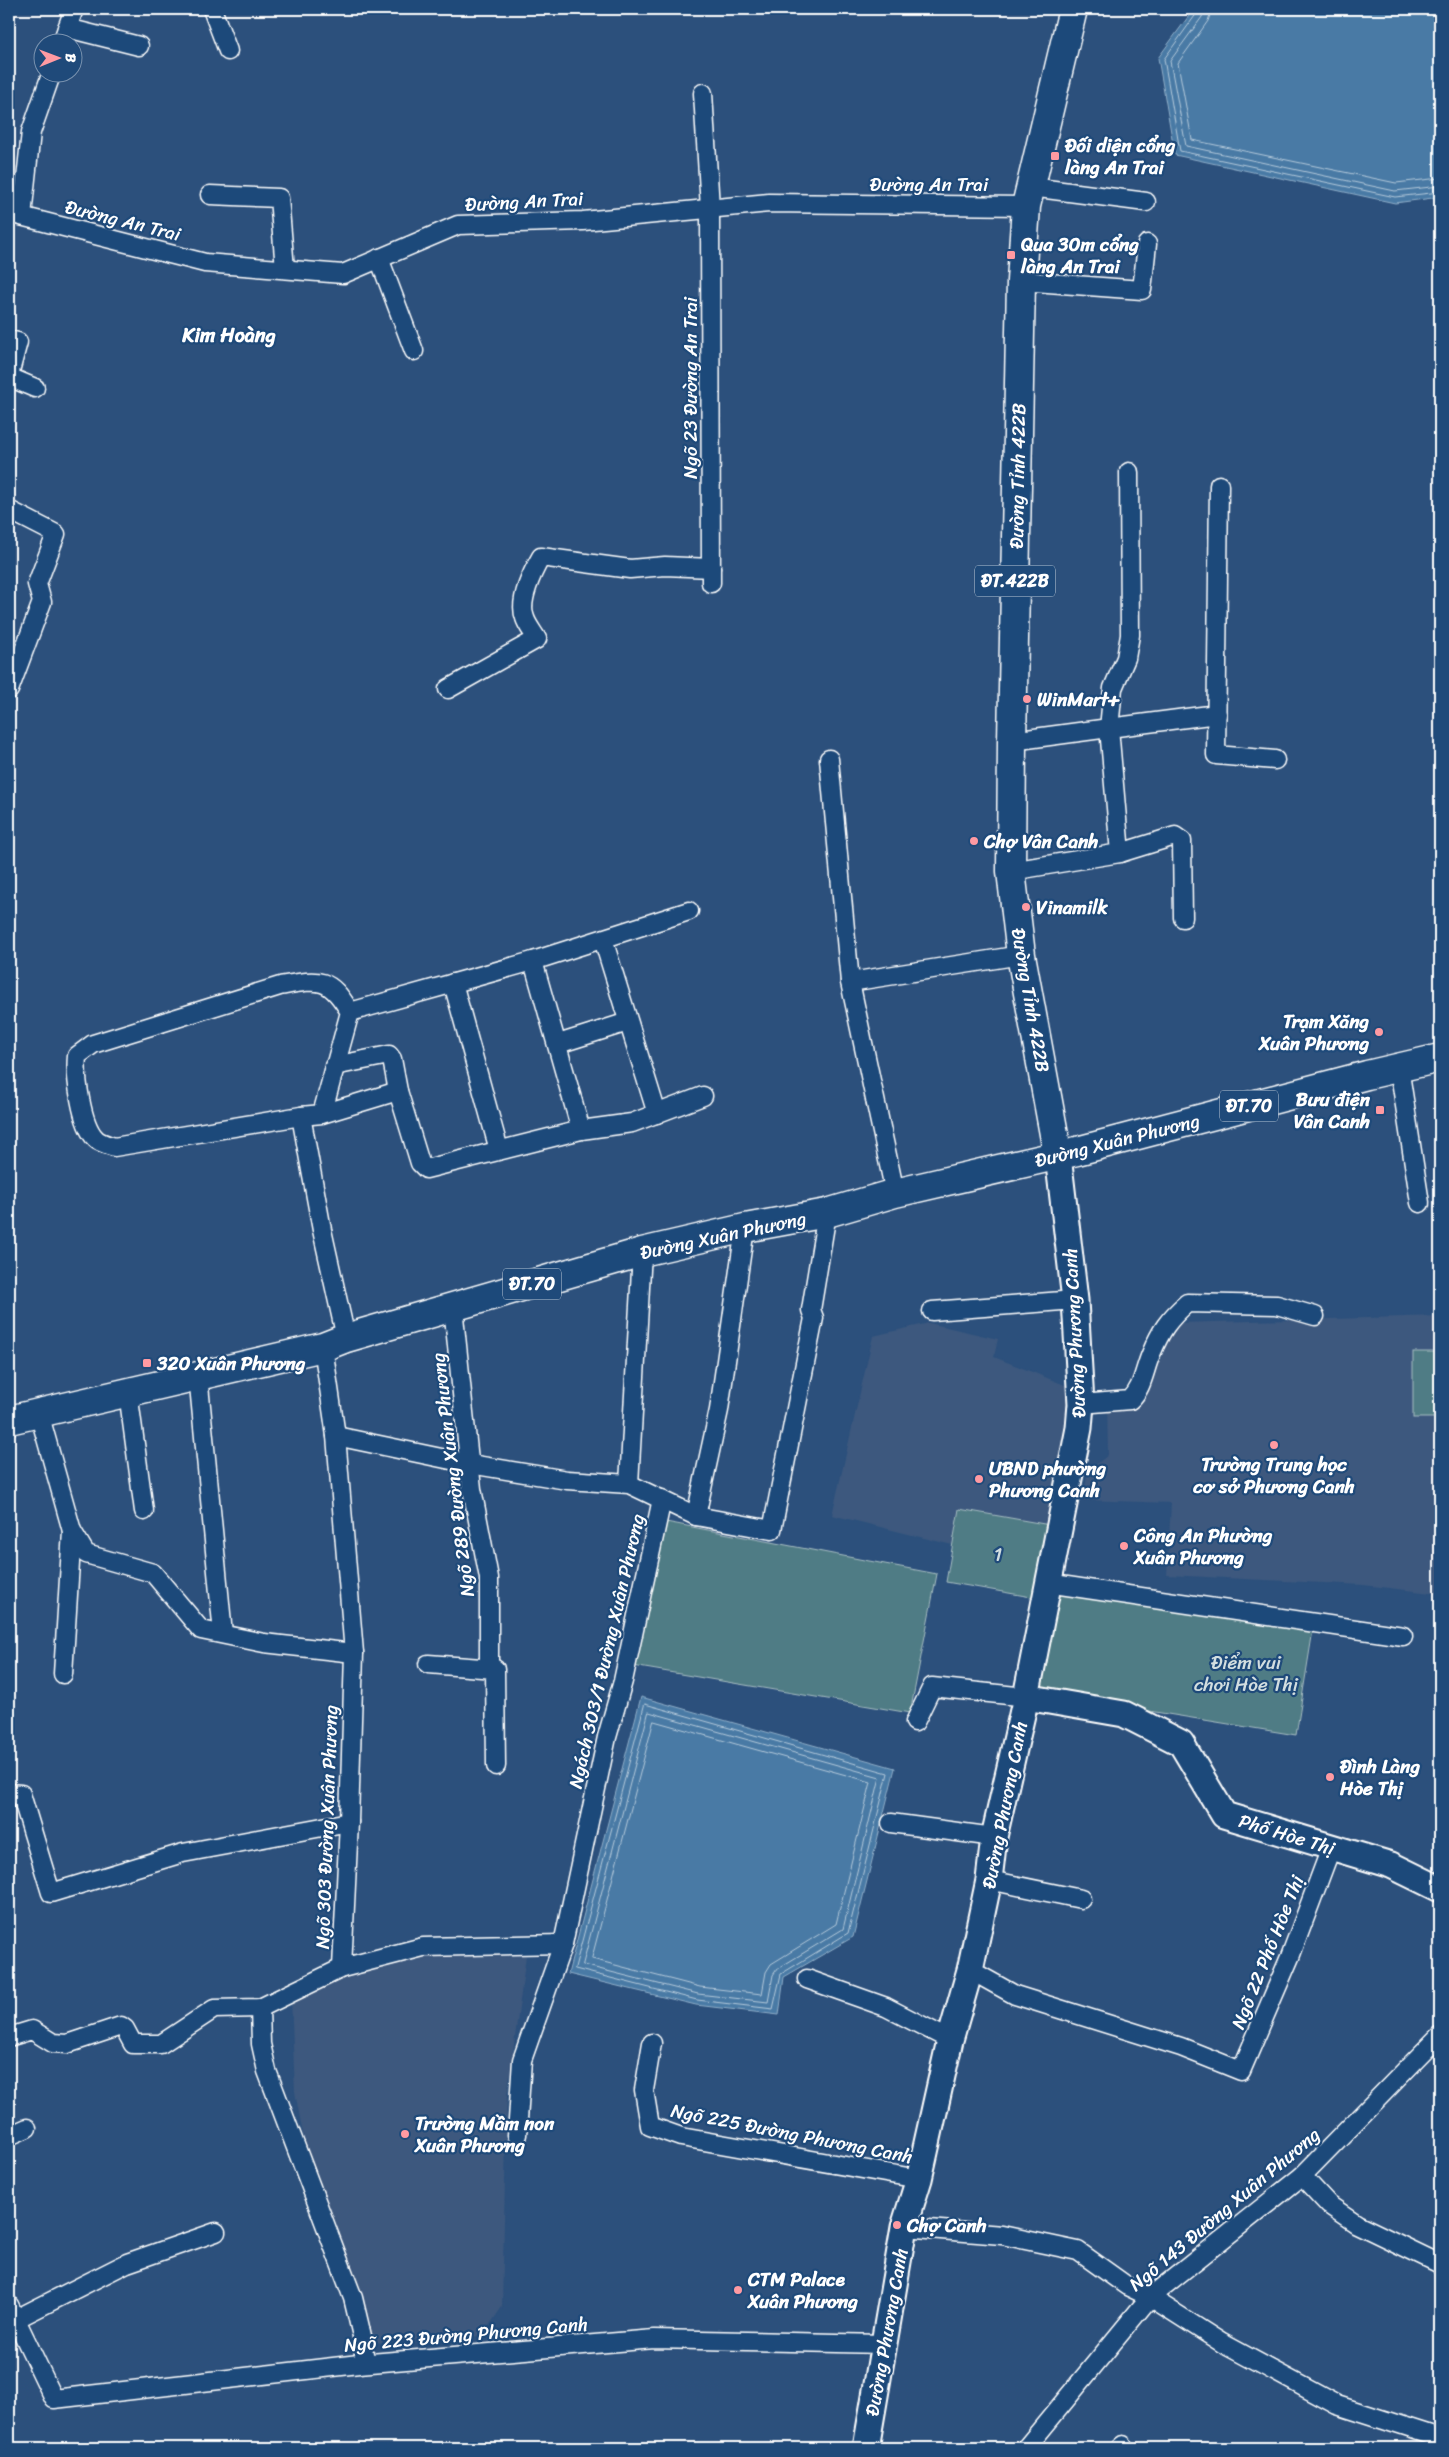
<svg xmlns="http://www.w3.org/2000/svg" width="1449" height="2457" viewBox="0 0 1449 2457" font-family="Sriracha,sans-serif">
<style>
.built{fill:#3c587e}
.green{fill:#507c85;stroke:#a8bec2}
.water{fill:#487aa5;stroke:#91afc9}
.lines{fill:none;stroke-linecap:round;stroke-linejoin:round}
.shore{stroke:#b6cadb;stroke-width:1}
.street-casing{stroke:#fff;stroke-width:21}
.secondary-casing{stroke:#fff;stroke-width:29}
.primary-casing{stroke:#fff;stroke-width:31}
.street{stroke:#1f4a7a;stroke-width:18}
.secondary{stroke:#1f4a7a;stroke-width:25}
.primary{stroke:#1f4a7a;stroke-width:28}
.poi-dot{fill:#ff9aa2;stroke:#1f4a7a;stroke-width:2}
.labels{text-anchor:middle;stroke-width:4.5;stroke-linejoin:round;paint-order:stroke}
.shield{fill:#1f4a7a;stroke:#bcc9d7;stroke-width:1}
.shield-label{font-size:18px;font-weight:bold;fill:#fff}
.poi-label{font-size:19px;font-weight:bold;fill:#fff;stroke:#1f4a7a;text-anchor:start}
.street-label{font-size:19px;fill:#fff;stroke:#1f4a7a}
.park-label{font-size:19px;fill:#d3dee0;stroke:#1f4a7a}
.neighbourhood-label{font-size:20px;font-weight:bold;fill:#fff;stroke:#1f4a7a}
</style>
<rect width="100%" height="100%" fill="#2c507c"/>
<filter id="ink" filterUnits="userSpaceOnUse"><feTurbulence type="fractalNoise" baseFrequency=".02" numOctaves="2"/><feDisplacementMap in="SourceGraphic" scale="10" xChannelSelector="R" yChannelSelector="G"/><feConvolveMatrix kernelMatrix="1 2 1 2 8 2 1 2 1" color-interpolation-filters="sRGB"/></filter>
<g filter="url(#ink)">
<!-- built -->
<g class="built">
<polygon points="1440,1316 1440,1594 1363,1585 1167,1575 1171,1503 1083,1500 1088,1471 1108,1455 1107,1402 1143,1400 1176,1323"/>
<polygon points="929,1323 998,1339 994,1357 1070,1387 1050,1525 959,1509 952,1545 832,1515 873,1336"/>
<polygon points="526,1956 507,2097 502,2307 482,2336 372,2343 310,2171 295,2092 291,1999 344,1975 421,1957"/>
</g>
<!-- green -->
<g class="green">
<rect x="1413" y="1352" width="27" height="66"/>
<polygon points="959,1509 1050,1525 1037,1598 946,1582"/>
<polygon points="666,1522 937,1574 910,1713 633,1666"/>
<polygon points="1050,1587 1313,1630 1296,1735 1033,1692"/>
</g>
<!-- water -->
<g class="water">
<polygon points="1194,9 1440,9 1440,197 1395,203 1175,155 1158,58"/>
<polygon points="641,1697 895,1768 853,1937 784,1977 779,2015 696,2005 568,1974"/>
</g>
<g class="lines">
<!-- shore -->
<g class="shore">
<polyline points="1198,9 1197,13 1164,59 1180,151 1395,197 1440,192"/>
<polyline points="1204,9 1202,17 1170,61 1186,146 1395,191 1440,186"/>
<polyline points="1212,9 1208,21 1178,63 1192,140 1396,183 1440,178"/>
<polygon points="645,1704 888,1773 848,1933 781,1974 773,2009 697,2000 575,1969"/>
<polygon points="649,1712 880,1777 843,1929 777,1969 773,1975 768,2002 698,1994 583,1965"/>
<polygon points="654,1721 871,1782 836,1924 771,1964 766,1972 762,1994 700,1987 592,1959"/>
</g>
<defs>
<g id="street">
<polyline points="212,9 228,51"/>
<polyline points="67,28 139,46"/>
<polyline points="62,42 74,9"/>
<polyline points="703,93 710,208 711,583"/>
<polyline points="1031,187 1146,202"/>
<polyline points="210,195 279,198 285,269"/>
<polyline points="9,213 205,263 343,274 458,225 583,221 769,203 1026,206"/>
<polyline points="22,216 31,132 52,72"/>
<polyline points="379,258 414,351"/>
<polyline points="1021,281 1142,290 1147,244"/>
<polyline points="9,340 18,342 9,375"/>
<polyline points="9,377 35,388"/>
<polyline points="1219,485 1216,755 1275,760"/>
<polyline points="9,510 56,534 37,584 42,602 9,690"/>
<path d="M448,689l89,-50c-4,-7 -10,-14 -12,-21 -7,-17 8,-47 16,-61l89,12 35,-3 46,2"/>
<polyline points="1012,741 1109,728 1113,688 1126,658 1130,635 1129,472"/>
<polyline points="829,759 850,982 895,1193"/>
<polyline points="1120,853 1175,836 1182,841 1183,918"/>
<polyline points="1011,871 1120,853 1109,728 1217,714"/>
<polyline points="603,939 657,1114"/>
<polyline points="533,961 581,1130"/>
<polyline points="850,982 1021,955"/>
<polyline points="453,983 499,1150"/>
<polyline points="350,1012 533,961 689,911"/>
<polyline points="558,1044 628,1022"/>
<polyline points="334,1066 389,1055 392,1059 398,1091 420,1163 426,1169 581,1130 632,1123 703,1096"/>
<polyline points="1399,1067 1420,1203"/>
<path d="M322,1114l28,-102c-21,-36 -31,-33 -70,-26l-187,58 -16,12c-2,19 4,69 19,83 4,4 13,6 18,8l187,-31 21,-2 76,-23"/>
<polyline points="301,1116 322,1230 346,1338"/>
<polyline points="453,1307 472,1489 489,1578 489,1667"/>
<polyline points="932,1311 1075,1300"/>
<polyline points="323,1347 336,1436 354,1653 349,1822 342,1968"/>
<polyline points="198,1375 223,1634"/>
<polyline points="128,1392 144,1511"/>
<path d="M1081,1404l49,-4c13,-12 14,-30 21,-46 10,-24 17,-34 36,-51l90,2 38,11"/>
<polyline points="39,1413 72,1531 86,1554 153,1573 201,1630 264,1643 354,1653"/>
<polyline points="336,1436 470,1464 567,1480 629,1484 696,1516 772,1530 814,1318 811,1310 827,1213"/>
<polyline points="629,1484 642,1252"/>
<polyline points="696,1516 719,1410 745,1228"/>
<polyline points="1047,1583 1403,1636"/>
<polyline points="428,1664 495,1669 496,1766"/>
<polyline points="63,1674 72,1531"/>
<polyline points="915,1722 932,1687 1026,1697"/>
<polyline points="9,1793 21,1794 51,1893 183,1853 349,1822"/>
<polyline points="891,1823 994,1837"/>
<polyline points="989,1880 1081,1899"/>
<polyline points="970,1970 1015,1995 1181,2047 1241,2071 1290,1957 1331,1848"/>
<polyline points="807,1979 886,2007 950,2040"/>
<polyline points="260,2008 261,2044 267,2071 353,2298 362,2336 365,2363"/>
<polyline points="9,2037 32,2030 53,2043 67,2044 121,2026 125,2029 133,2044 161,2044 214,2009 260,2008 342,1968 423,1947 563,1944"/>
<polyline points="652,2043 644,2090 650,2126 681,2137 919,2179"/>
<polyline points="517,2135 522,2060 563,1944 607,1737 623,1681 662,1499"/>
<polyline points="9,2136 27,2128"/>
<polyline points="1302,2176 1329,2205 1357,2224 1440,2264"/>
<polyline points="904,2227 1002,2235 1078,2251 1127,2286 1150,2297 1222,2343 1337,2405 1440,2438"/>
<polyline points="9,2305 54,2399 359,2364 654,2339 883,2344"/>
<polyline points="16,2319 127,2263 216,2232"/>
<polyline points="1026,2448 1150,2297 1302,2176 1440,2035"/>
<polyline points="1120,2448 1123,2445"/>
</g>
<g id="secondary">
<polyline points="1026,1697 1124,1714 1181,1743 1224,1815 1391,1865 1440,1889"/>
<polyline points="866,2448 904,2227 919,2179 950,2040 970,1970 989,1880 994,1837 1026,1697 1079,1428 1081,1404 1075,1300 1058,1156"/>
</g>
<g id="primary">
<polyline points="1058,1156 1021,955 1011,871 1012,741 1021,281 1026,206 1073,9"/>
<polyline points="9,1420 323,1347 346,1338 642,1252 745,1228 827,1213 895,1193 1077,1151 1367,1075 1440,1058"/>
</g>
</defs>
<!-- street casing -->
<use href="#street" class="street-casing"/>
<!-- secondary casing -->
<use href="#secondary" class="secondary-casing"/>
<!-- primary casing -->
<use href="#primary" class="primary-casing"/>
<!-- street -->
<use href="#street" class="street"/>
<!-- secondary -->
<use href="#secondary" class="secondary"/>
<!-- primary -->
<use href="#primary" class="primary"/>
</g>
</g>
<!-- markers -->
<g class="poi-dot">
<rect x="1050" y="151" width="10" height="10" rx="2.5"/>
<rect x="1006" y="250" width="10" height="10" rx="2.5"/>
<circle cx="1027" cy="699" r="5"/>
<circle cx="974" cy="841" r="5"/>
<circle cx="1026" cy="907" r="5"/>
<circle cx="1379" cy="1032" r="5"/>
<rect x="1375" y="1105" width="10" height="10" rx="2.5"/>
<rect x="142" y="1358" width="10" height="10" rx="2.5"/>
<circle cx="1274" cy="1445" r="5"/>
<circle cx="979" cy="1479" r="5"/>
<circle cx="1124" cy="1546" r="5"/>
<circle cx="1330" cy="1777" r="5"/>
<circle cx="405" cy="2134" r="5"/>
<circle cx="897" cy="2225" r="5"/>
<circle cx="738" cy="2290" r="5"/>
</g>
<g class="labels">
<!-- shield labels -->
<g class="shield">
<rect x="975" y="565.5" width="80" height="31" rx="4"/>
<rect x="1220" y="1090.5" width="58" height="31" rx="4"/>
<rect x="503" y="1268.5" width="58" height="31" rx="4"/>
</g>
<g class="shield-label">
<text x="1015" y="587">ĐT.422B</text>
<text x="1249" y="1112">ĐT.70</text>
<text x="532" y="1290">ĐT.70</text>
</g>
<!-- poi labels -->
<g class="poi-label">
<text x="1065" y="152">Đối diện cổng<tspan x="1065" dy="22">làng An Trai</tspan></text>
<text x="1021" y="251">Qua 30m cổng<tspan x="1021" dy="22">làng An Trai</tspan></text>
<text x="1037" y="706">WinMart+</text>
<text x="984" y="848">Chợ Vân Canh</text>
<text x="1036" y="914">Vinamilk</text>
<text x="1369" y="1028" text-anchor="end">Trạm Xăng<tspan x="1369" dy="22">Xuân Phương</tspan></text>
<text x="1370" y="1106" text-anchor="end">Bưu điện<tspan x="1370" dy="22">Vân Canh</tspan></text>
<text x="157" y="1370">320 Xuân Phương</text>
<text x="1274" y="1471" text-anchor="middle">Trường Trung học<tspan x="1274" dy="22">cơ sở Phương Canh</tspan></text>
<text x="989" y="1475">UBND phường<tspan x="989" dy="22">Phương Canh</tspan></text>
<text x="1134" y="1542">Công An Phường<tspan x="1134" dy="22">Xuân Phương</tspan></text>
<text x="1340" y="1773">Đình Làng<tspan x="1340" dy="22">Hòe Thị</tspan></text>
<text x="415" y="2130">Trường Mầm non<tspan x="415" dy="22">Xuân Phương</tspan></text>
<text x="907" y="2232">Chợ Canh</text>
<text x="748" y="2286">CTM Palace<tspan x="748" dy="22">Xuân Phương</tspan></text>
</g>
<!-- street labels -->
<g class="street-label">
<text x="929" y="191">Đường An Trai</text>
<text transform="translate(524 201) rotate(-3)" y="7">Đường An Trai</text>
<text transform="translate(123 220) rotate(14)" y="7">Đường An Trai</text>
<text transform="translate(690 388) rotate(-90)" y="7">Ngõ 23 Đường An Trai</text>
<text transform="translate(1017 476) rotate(-89)" y="7">Đường Tỉnh 422B</text>
<text transform="translate(1031 1000) rotate(80)" y="7">Đường Tỉnh 422B</text>
<text transform="translate(1117 1140) rotate(-14)" y="7">Đường Xuân Phương</text>
<text transform="translate(723 1235) rotate(-12)" y="7">Đường Xuân Phương</text>
<text transform="translate(1074 1333) rotate(-93)" y="7">Đường Phương Canh</text>
<text transform="translate(452 1475) rotate(-97)" y="7">Ngõ 289 Đường Xuân Phương</text>
<text transform="translate(606 1651) rotate(-77)" y="7">Ngách 303/1 Đường Xuân Phương</text>
<text transform="translate(1004 1805) rotate(-79)" y="7">Đường Phương Canh</text>
<text transform="translate(326 1827) rotate(-88)" y="7">Ngõ 303 Đường Xuân Phương</text>
<text transform="translate(1287 1834) rotate(17)" y="7">Phố Hòe Thị</text>
<text transform="translate(1267 1952) rotate(-68)" y="7">Ngõ 22 Phố Hòe Thị</text>
<text transform="translate(792 2133) rotate(11)" y="7">Ngõ 225 Đường Phương Canh</text>
<text transform="translate(1224 2209) rotate(-40)" y="7">Ngõ 143 Đường Xuân Phương</text>
<text transform="translate(886 2332) rotate(-80)" y="7">Đường Phương Canh</text>
<text transform="translate(466 2334) rotate(-5)" y="7">Ngõ 223 Đường Phương Canh</text>
</g>
<!-- park labels -->
<g class="park-label">
<text x="998" y="1561">1</text>
<text x="1246" y="1669">Điểm vui<tspan x="1246" dy="22">chơi Hòe Thị</tspan></text>
</g>
<!-- neighbourhood labels -->
<g class="neighbourhood-label">
<text x="229" y="342">Kim Hoàng</text>
</g>
</g>
<!-- margin -->
<rect width="1449" height="2457" fill="none" stroke="#1f4a7a" stroke-width="30"/>
<rect x="15" y="15" width="1419" height="2427" fill="none" stroke="#fff" stroke-width="2" filter="url(#ink)"/>
<!-- north arrow -->
<g transform="translate(58 58) rotate(89)"><circle r="24" fill="#1f4a7a" stroke="#7992af"/>
<path d="M0-4L9 19L0 12L-9 19Z" fill="#ff9aa2"/>
<text y="-8" font-size="14" font-weight="bold" text-anchor="middle" fill="#ffffff">B</text>
</g>
</svg>
